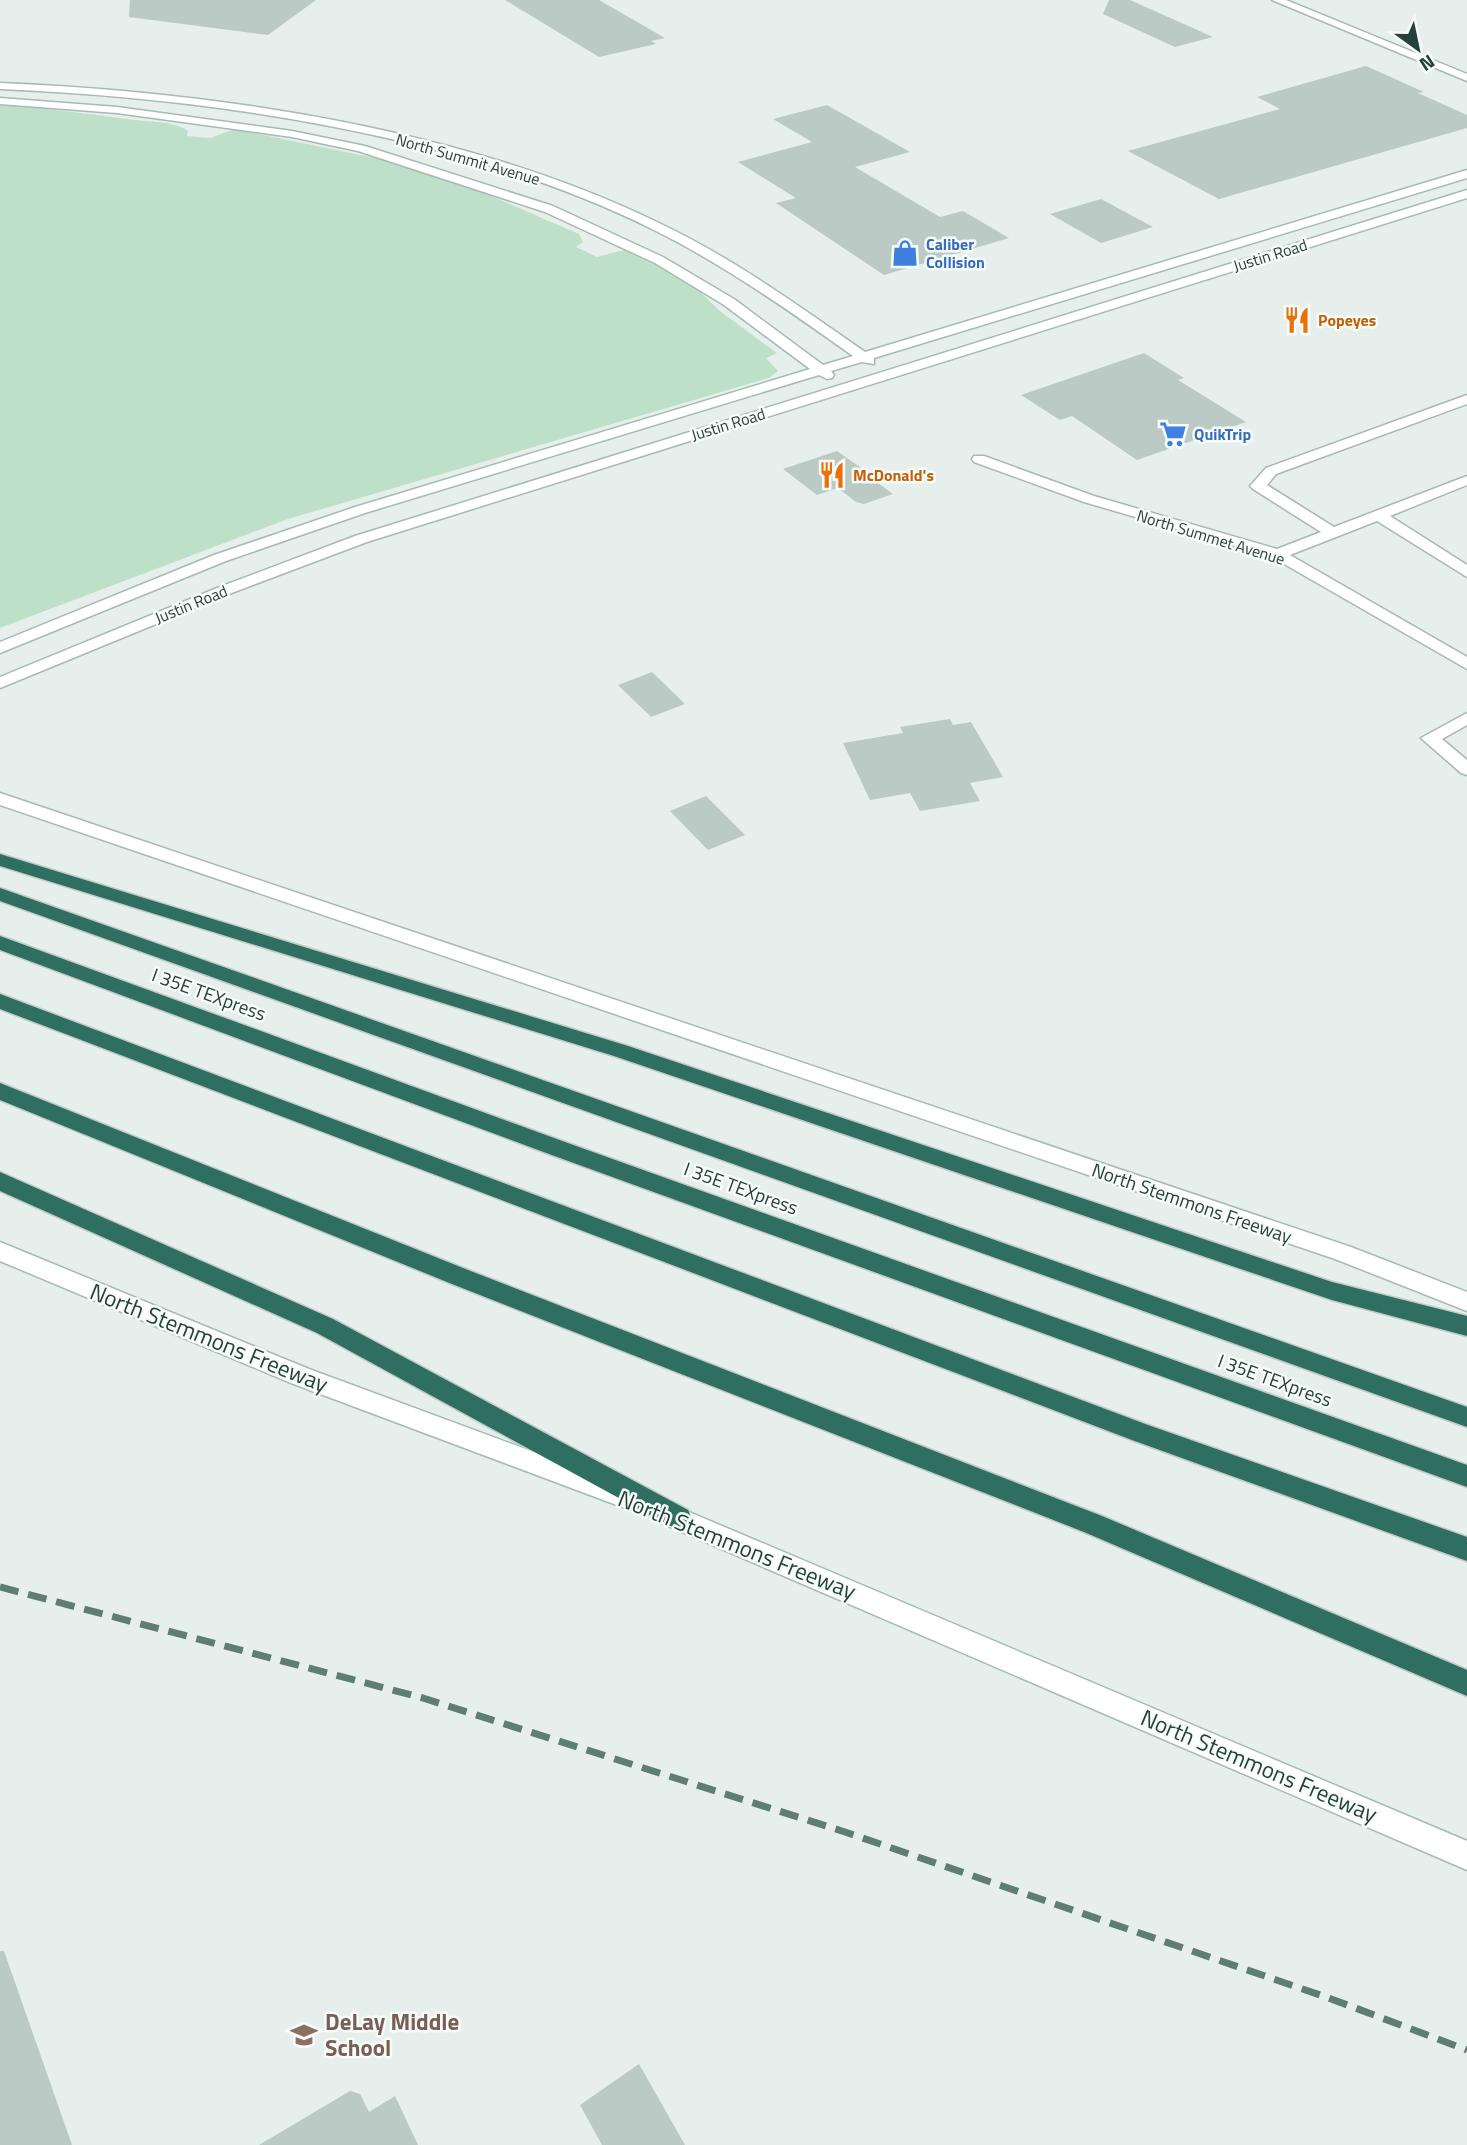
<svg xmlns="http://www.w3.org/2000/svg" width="1467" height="2145" viewBox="0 0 1467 2145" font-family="'Titillium Web',sans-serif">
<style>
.green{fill:#bfe0c8}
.building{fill:#bbcac4}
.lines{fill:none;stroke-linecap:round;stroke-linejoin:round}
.minor-casing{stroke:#a8b8b2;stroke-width:3}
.tertiary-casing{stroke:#a8b8b2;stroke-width:3}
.secondary-casing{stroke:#a4bbb3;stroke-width:3}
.motorway-casing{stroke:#c2cac8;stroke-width:3}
.minor{fill:#fff;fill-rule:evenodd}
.tertiary{fill:#fff;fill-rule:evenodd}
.secondary{fill:#fff;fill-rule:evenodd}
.motorway{fill:#2f6f62;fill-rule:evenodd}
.rail{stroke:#5f7d75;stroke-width:7;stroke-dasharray:19 10;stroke-linecap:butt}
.labels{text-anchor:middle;stroke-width:5;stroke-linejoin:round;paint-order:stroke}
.far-street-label{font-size:16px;fill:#24423a;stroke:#f7fbf9}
.far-shop-label{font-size:16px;font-weight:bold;fill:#366cbe;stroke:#f7fbf9;text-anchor:start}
.far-food-label{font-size:16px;font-weight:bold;fill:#c56008;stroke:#f7fbf9;text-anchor:start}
.street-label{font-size:19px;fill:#24423a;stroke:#f7fbf9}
.near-street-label{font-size:23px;fill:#24423a;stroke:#f7fbf9}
.near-education-label{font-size:23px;font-weight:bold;fill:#785e54;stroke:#f7fbf9;text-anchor:start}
</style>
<rect width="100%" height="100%" fill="#e6efeb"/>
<!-- green -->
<path class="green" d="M0,105c46,3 90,9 135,15 17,2 39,1 53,11l-1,5 23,2 25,-9 145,30 74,21 125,54 4,8 -7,5 21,10 27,-7 40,19 33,20 24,23 56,41 -11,5 12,13 -9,7 -481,141 -288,109z"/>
<!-- building -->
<g class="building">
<polygon points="130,0 316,0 268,35 129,17"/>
<polygon points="505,0 599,0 665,38 651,41 656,44 599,57"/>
<polygon points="1109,0 1130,0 1213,37 1175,47 1103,14"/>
<polygon points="1366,66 1424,92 1418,93 1467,115 1467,128 1219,199 1128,151 1280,109 1257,97"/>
<polygon points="827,105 910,152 855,167 940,217 963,211 1009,238 884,275 776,203 796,198 738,162 812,142 773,119"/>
<polygon points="1101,199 1153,227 1101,243 1050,214"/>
<polygon points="1144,353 1184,378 1178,380 1246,422 1137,460 1072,416 1060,420 1021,395"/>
<polygon points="837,451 881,482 878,483 893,494 864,504 856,502 838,488 817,495 783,469"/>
<polygon points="652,672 685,704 651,717 618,685"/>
<polygon points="950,719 953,725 971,722 1003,777 970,783 980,801 920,811 910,793 870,800 843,743 903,733 900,727"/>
<polygon points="706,796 745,835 708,850 670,811"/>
<polygon points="0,1951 4,1951 72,2145 0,2145"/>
<polygon points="639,2064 685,2145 602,2145 580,2105"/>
<polygon points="350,2091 360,2094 369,2112 395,2096 418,2145 259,2145"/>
</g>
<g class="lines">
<defs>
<g id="minor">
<polygon points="1467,395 1467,404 1276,474 1267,485 1334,527 1467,476 1467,485 1390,516 1467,565 1467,577 1377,521 1290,555 1467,657 1467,669 1272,557 1084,502 974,462 972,459 974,456 984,456 1094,496 1277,549 1321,532 1253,489 1250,486 1266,468"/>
<polygon points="1467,713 1467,725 1442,739 1467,760 1467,775 1461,773 1421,738"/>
</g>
<polygon id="tertiary" points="1272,0 1286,0 1467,74 1467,81"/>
<g id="secondary">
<path d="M0,83c215,9 464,45 659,140 74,35 140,83 206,129l602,-182v8l-593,180v6l-12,-2 -31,9 3,4 -2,3 -5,1 -8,-4 -454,138 -139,48 -226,92v-11l214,-87 141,-48 455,-138 -86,-64 -69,-42 -110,-51 -187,-61 -66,-14 -175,-24 -117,-9v-6l117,9 175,24 73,15 188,60 110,51 71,42 89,66 30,-9c-65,-46 -130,-92 -201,-127 -191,-95 -441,-131 -652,-140z"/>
<polygon points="1467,190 1467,198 367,542 229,594 0,688 0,677 217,588 355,536"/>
<polygon points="0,793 1351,1247 1467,1292 1467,1311 1335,1259 0,805"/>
<polygon points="0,1242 309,1369 639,1491 643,1499 639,1507 630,1510 291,1383 0,1261"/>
<polygon points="663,1501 1467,1841 1467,1870 654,1520 650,1512 654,1504"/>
</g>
<g id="motorway">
<polygon points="0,854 628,1046 1332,1282 1467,1316 1467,1336 1332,1300 614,1056 0,866"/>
<polygon points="0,888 1467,1407 1467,1427 0,901"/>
<polygon points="0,936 565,1142 1467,1465 1467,1487 549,1154 0,950"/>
<polygon points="0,994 1148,1425 1467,1537 1467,1561 1132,1440 0,1009"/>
<polygon points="0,1083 468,1270 1102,1516 1467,1670 1467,1696 1084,1532 452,1284 0,1100"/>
<polygon points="0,1172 333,1319 688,1510 692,1518 688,1526 679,1529 670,1526 317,1333 0,1191"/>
</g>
</defs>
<!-- minor casing -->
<use href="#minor" class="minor-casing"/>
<!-- tertiary casing -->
<use href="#tertiary" class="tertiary-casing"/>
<!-- secondary casing -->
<use href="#secondary" class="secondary-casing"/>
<!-- motorway casing -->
<use href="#motorway" class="motorway-casing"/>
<!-- minor -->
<use href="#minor" class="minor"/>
<!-- tertiary -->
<use href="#tertiary" class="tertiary"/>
<!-- secondary -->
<use href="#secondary" class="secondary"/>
<!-- motorway -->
<use href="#motorway" class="motorway"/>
<!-- rail -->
<polyline class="rail" points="0,1587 423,1698 845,1832 1326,1997 1467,2050"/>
</g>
<!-- icons -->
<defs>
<symbol id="shop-bare" viewBox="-9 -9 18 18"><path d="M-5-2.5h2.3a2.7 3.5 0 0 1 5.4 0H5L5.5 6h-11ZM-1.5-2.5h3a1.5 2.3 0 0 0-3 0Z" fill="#3f7fe0" stroke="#f7fbf9" stroke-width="2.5" paint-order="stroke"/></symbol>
<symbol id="restaurant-bare" viewBox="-9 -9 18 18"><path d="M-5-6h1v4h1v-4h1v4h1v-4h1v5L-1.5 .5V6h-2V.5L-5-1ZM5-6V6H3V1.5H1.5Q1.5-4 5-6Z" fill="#e8710a" stroke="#f7fbf9" stroke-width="2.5" paint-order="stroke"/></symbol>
<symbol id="supermarket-bare" viewBox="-9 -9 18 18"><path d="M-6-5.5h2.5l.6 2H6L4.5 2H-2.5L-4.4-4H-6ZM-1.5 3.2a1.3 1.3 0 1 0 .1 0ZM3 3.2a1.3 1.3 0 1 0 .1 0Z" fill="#3f7fe0" stroke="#f7fbf9" stroke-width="2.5" paint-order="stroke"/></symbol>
<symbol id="school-bare" viewBox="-9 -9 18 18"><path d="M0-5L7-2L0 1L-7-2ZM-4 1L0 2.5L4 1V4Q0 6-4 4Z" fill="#8d6e63" stroke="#f7fbf9" stroke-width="2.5" paint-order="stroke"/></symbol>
</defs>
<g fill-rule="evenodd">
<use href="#shop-bare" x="886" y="234" width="38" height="38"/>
<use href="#restaurant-bare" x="1278" y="301" width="38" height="38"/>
<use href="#supermarket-bare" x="1154" y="415" width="38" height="38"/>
<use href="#restaurant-bare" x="813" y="456" width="38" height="38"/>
<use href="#school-bare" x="285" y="2016" width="38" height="38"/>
</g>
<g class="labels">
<!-- far-street labels -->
<g class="far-street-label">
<text transform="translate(468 159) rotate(16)" y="6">North Summit Avenue</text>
<text transform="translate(1270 255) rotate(-17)" y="6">Justin Road</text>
<text transform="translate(728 424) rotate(-17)" y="6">Justin Road</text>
<text transform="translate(1211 537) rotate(17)" y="6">North Summet Avenue</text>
<text transform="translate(191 604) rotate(-22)" y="6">Justin Road</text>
</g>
<!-- far-shop labels -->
<g class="far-shop-label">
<text x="926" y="250">Caliber<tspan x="926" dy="18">Collision</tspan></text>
<text x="1194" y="440">QuikTrip</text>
</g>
<!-- far-food labels -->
<g class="far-food-label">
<text x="1318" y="326">Popeyes</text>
<text x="853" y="481">McDonald's</text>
</g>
<!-- street labels -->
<g class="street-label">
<text transform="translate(209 994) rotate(20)" y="7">I 35E TEXpress</text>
<text transform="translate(741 1188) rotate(20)" y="7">I 35E TEXpress</text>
<text transform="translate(1192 1203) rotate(19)" y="7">North Stemmons Freeway</text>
<text transform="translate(1275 1380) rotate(20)" y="7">I 35E TEXpress</text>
</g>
<!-- near-street labels -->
<g class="near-street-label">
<text transform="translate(209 1338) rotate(22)" y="8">North Stemmons Freeway</text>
<text transform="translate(737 1545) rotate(22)" y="8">North Stemmons Freeway</text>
<text transform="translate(1259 1766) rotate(23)" y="8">North Stemmons Freeway</text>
</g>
<!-- near-education labels -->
<g class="near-education-label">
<text x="325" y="2030">DeLay Middle<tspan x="325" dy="26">School</tspan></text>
</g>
</g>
<!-- north arrow -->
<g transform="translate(1418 49) rotate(147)" stroke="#f7fbf9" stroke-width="5" paint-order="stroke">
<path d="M0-5L12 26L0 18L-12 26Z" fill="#24423a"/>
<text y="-10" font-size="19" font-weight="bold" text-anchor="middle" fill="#24423a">N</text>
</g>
</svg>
